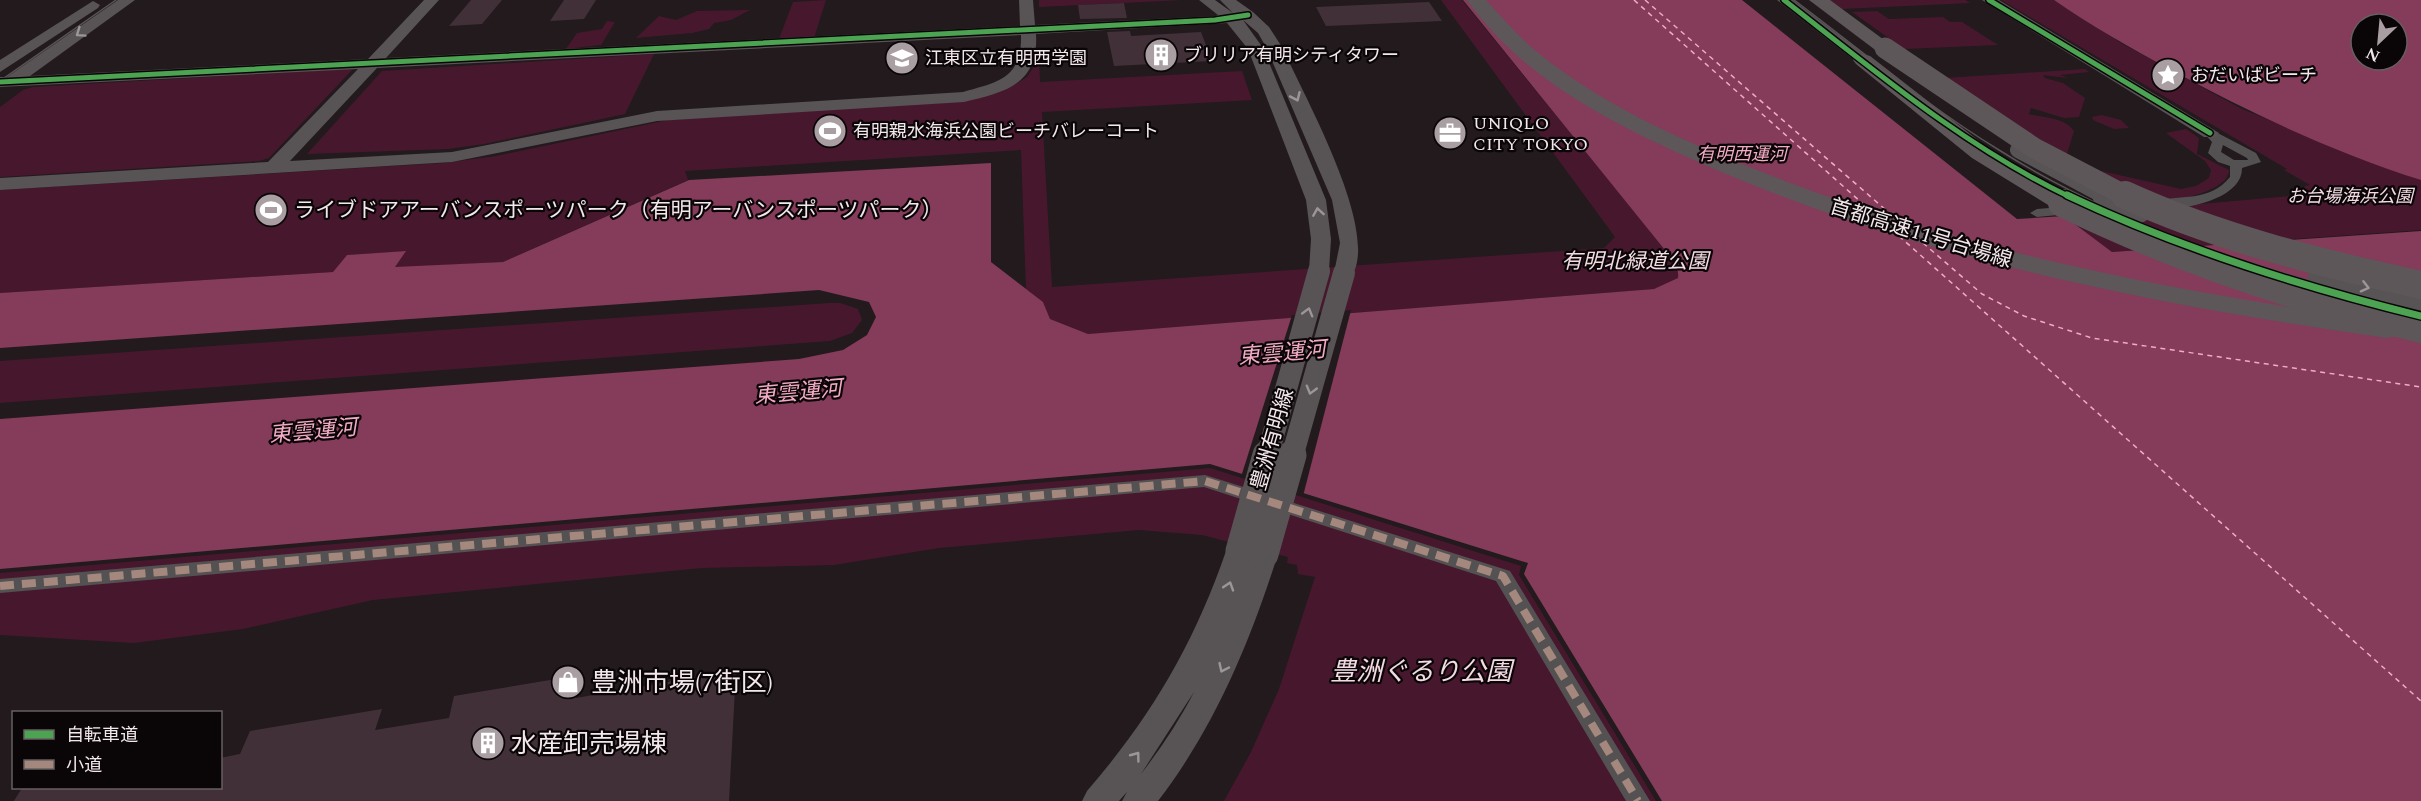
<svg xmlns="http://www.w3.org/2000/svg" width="2421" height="801" viewBox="0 0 2421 801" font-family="Spectral,'Noto Sans JP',serif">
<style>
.green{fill:#47182d}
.water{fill:#853b5a;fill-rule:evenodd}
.pier{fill:#221a1d}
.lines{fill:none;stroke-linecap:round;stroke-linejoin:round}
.ferry{stroke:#f2abc4;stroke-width:1.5;stroke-dasharray:5 4.5;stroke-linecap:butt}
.building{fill:#423039}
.street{fill:#545152;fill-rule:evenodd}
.secondary{fill:#585354;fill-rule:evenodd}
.highway{fill:#5e5759;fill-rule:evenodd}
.tram{stroke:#595456;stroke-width:1.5}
.secondary-bridge-far2{stroke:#585354;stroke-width:16}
.secondary-bridge-far1{stroke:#585354;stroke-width:22}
.secondary-bridge{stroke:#585354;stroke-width:29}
.highway-bridge-far1{stroke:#5e5759;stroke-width:21}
.highway-bridge{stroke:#5e5759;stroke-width:28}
.quiet{stroke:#a5887d;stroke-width:8;stroke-dasharray:14 8;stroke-linecap:butt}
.cycleway-far1-casing{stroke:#0a0507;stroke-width:8}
.cycleway-casing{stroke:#0a0507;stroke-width:10}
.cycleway-far1{stroke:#4ca352;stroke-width:5}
.cycleway{stroke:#4ca352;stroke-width:7}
.oneway{stroke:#9d9698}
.labels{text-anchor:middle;stroke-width:4.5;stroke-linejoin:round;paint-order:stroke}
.far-poi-label{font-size:18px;fill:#f2e7ea;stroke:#0a0507;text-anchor:start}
.far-water-label{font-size:18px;font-style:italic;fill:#f2abc4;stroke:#0a0507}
.far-park-label{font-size:18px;font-style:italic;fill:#f3dbe2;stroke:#0a0507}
.poi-label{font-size:21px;fill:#f2e7ea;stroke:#0a0507;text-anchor:start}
.street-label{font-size:21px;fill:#f2e7ea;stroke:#0a0507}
.park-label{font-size:21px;font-style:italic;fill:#f3dbe2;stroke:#0a0507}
.water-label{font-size:22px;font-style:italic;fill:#f2abc4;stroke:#0a0507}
.near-park-label{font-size:26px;font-style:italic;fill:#f3dbe2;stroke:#0a0507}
.near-poi-label{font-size:26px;fill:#f2e7ea;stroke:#0a0507;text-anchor:start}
</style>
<rect width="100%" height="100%" fill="#221a1d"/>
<!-- green -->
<g class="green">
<polygon points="826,0 814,38 779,39 793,2"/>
<polygon points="1039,0 1183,0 1039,7"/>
<polygon points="1441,0 1462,0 1670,255 1679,271 1678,278 1673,283 1654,289 1088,334 1050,319 1043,302 1026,289 1021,150 685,171 688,180 503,262 394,268 405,251 347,255 333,272 0,293 0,190 444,163 496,156 668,120 965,101 1016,84 1027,77 1039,59 1040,82 1242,71 1252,100 1042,112 1052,287 1604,248 1615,237"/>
<polygon points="1829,0 1965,0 1970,3 1842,9"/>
<polygon points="2001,0 2054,0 2121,43 2242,109 2421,180 2421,230 2112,252 2064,216 2301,195 2305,186 2310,185 2284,170 2287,169"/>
<polygon points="750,10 731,20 714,23 709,29 692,33 636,38 659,16 676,20 697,11"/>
<polygon points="1877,11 1889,19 1943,17 1950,22 1962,22 1998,45 1904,49 1852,12"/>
<polygon points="607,21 615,22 601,45 566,49 577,33 602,29"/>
<polygon points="654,54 625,114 484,144 448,149 307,154 382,71"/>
<polygon points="349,69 352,70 269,158 259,161 0,177 0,107 23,90 33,87"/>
<path d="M2085,69l4,3 -29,3 8,3 -25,-3 2,3 18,5 22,15 -6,19 -15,1 -33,-10 -2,6c14,4 36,3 45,17l-8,26 -121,-79z"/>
<polygon points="2101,115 2121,120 2129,128 2114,129 2093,120 2092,117"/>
<path d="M2186,129l13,9 -2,16 32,16c0,23 -65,35 -82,29 -26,-8 -52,-23 -77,-35l111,25 15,-3 13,-8 2,-8 -6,-9 -39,-28z"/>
<polygon points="829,303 840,303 858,309 862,320 852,333 830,341 0,403 0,361"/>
<polygon points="1210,468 1521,566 1519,575 1656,801 1224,801 1251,752 1279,689 1315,577 1298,574 1297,565 1287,563 1288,557 1202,535 1139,530 939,548 834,565 702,568 373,600 243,629 134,643 0,635 0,573"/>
</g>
<!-- water -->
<g class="water">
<path d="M1463,0h279l275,219 47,-3 48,36 309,-21v570h-759l-138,-227 4,-11 -318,-99 -1210,105v-150l799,-60 44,-9 24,-15 9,-18 -7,-15 -50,-12 -819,58v-55l333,-21 14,-17 59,-4 -11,16 108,-5 186,-82 302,-17v99l52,40 7,17 38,15 566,-45 24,-11c1,-11 -3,-14 -11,-19l2,-4z"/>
<path d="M2054,0h367v180c-88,-28 -169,-66 -250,-110 -40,-22 -80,-44 -117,-70zM2361,24h36v36h-36z"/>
</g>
<!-- pier -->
<polygon class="pier" points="1351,310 1303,496 1241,477 1292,315"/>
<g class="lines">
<!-- ferry -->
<g class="ferry">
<polyline points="1634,0 1871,211"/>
<polyline points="1645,0 1895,218"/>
<polyline points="1899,236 2421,701"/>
<polyline points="1923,243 1982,294 2024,316 2092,338 2421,387"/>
</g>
</g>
<!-- building -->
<g class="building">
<polygon points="471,0 502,0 482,24 449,26"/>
<polygon points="564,0 596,0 584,19 550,21"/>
<polygon points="1429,2 1442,21 1326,26 1316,7"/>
<polygon points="1124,3 1127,18 1080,19 1078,5"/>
<polygon points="1130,31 1131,36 1201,32 1212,61 1114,66 1107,32"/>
<polygon points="736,670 729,801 14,801 22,788 220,788 220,758 240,754 250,731 382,709 375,730 449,718 454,696 580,675 576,698"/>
</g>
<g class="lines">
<!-- street -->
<g class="street">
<path d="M2210,129l46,24 5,9 -19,6c1,32 -64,45 -90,39v-6c28,-6 58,1 78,-24v-11l-12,-4 -10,-9 4,-11 -8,-9zM2223,145l24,13 1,2h-14l-13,-8z"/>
<polygon points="2074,206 2081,210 2079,213 2037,217 2030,213 2037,209"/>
<polygon points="1205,475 1510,571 1650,801 1626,801 1496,581 1204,487 0,593 0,579"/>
</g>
<!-- secondary -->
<g class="secondary">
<path d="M118,0h17l-105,76 338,-17 56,-59h15l-53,58 634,-32 -1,-26h14l2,25 180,-9 3,-1 -19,-15h16l18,13 -13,-13h16l17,12 16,15 13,20c21,47 100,186 69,230h-14l-3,-4 6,-30 -8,-43 -66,-153 -8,-14 -15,-13 20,28 63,152 5,39 -2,32 -3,4h-14l-3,-4 2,-32 -5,-39 -58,-151 -21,-26 -191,11c3,51 -31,58 -72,68l-307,19 -205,41 -452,28v-12l268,-16 90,-93 -358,18v-10h7zM1021,35c1,43 -22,47 -58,57l-306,19 -205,41 -162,9 87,-93z"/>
<polygon points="1777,0 1793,0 1890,74 1882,79 1876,77"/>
<polygon points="1982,0 1999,0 2219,133 2216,137 2204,137"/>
<polygon points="93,1 100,5 98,8 0,72 0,60"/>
<path d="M1240,541l10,3 3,5 11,-5 10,3 4,7c-28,88 -63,173 -120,247h-36l5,-9 -8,9h-37l5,-10c64,-74 107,-147 139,-240l4,-7zM1194,692c-15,29 -33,56 -53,82z"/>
</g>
<!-- highway -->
<g class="highway">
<path d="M1467,0h19c16,18 33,37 51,52 75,61 167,98 256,132 192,72 392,109 594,138l10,2 4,6 -4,6 -10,2c-233,-33 -467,-79 -684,-174 -86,-38 -180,-84 -236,-164z"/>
<polygon points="1809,0 1830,0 1895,48 1892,52 1878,52"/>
<polygon points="1863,54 1870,56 1988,148 2071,198 2074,203 2071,208 2062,210 2053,208 1972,158 1856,64 1853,60 1856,56"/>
</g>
<!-- tram -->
<g class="tram">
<path d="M1794,0c68,51 133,106 205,150 128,81 276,124 422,160"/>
<polyline points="0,81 116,0"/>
</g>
<!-- secondary-bridge-far2 -->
<polyline class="secondary-bridge-far2" points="2018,150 2106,197"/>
<!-- secondary-bridge-far1 -->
<g class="secondary-bridge-far1">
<polyline points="2103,195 2139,212"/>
<polyline points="2319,275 2421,300"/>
<polyline points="1267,457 1319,271"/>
<polyline points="1292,457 1344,273"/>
</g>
<!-- secondary-bridge -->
<g class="secondary-bridge">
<polyline points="1240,551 1267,455"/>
<polyline points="1264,554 1292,455"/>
</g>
<!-- highway-bridge-far1 -->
<polyline class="highway-bridge-far1" points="1885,48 2034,148 2128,197"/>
<!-- highway-bridge -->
<g class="highway-bridge">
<path d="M2125,195c94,43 195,68 296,90"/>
<path d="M2062,203c115,56 234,96 359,126"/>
</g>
<!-- quiet -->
<polyline class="quiet" points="0,586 1205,481 1503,576 1638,801"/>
<defs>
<g id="cycleway-far1">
<path d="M1784,0c91,71 181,147 286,197"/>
<polyline points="1989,0 2210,133"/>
<polyline points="0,82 1215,20 1248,15"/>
</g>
<path id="cycleway" d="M2067,195c114,54 232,91 354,121"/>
</defs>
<!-- cycleway-far1 casing -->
<use href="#cycleway-far1" class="cycleway-far1-casing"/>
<!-- cycleway casing -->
<use href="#cycleway" class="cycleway-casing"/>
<!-- cycleway-far1 -->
<use href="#cycleway-far1" class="cycleway-far1"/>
<!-- cycleway -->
<use href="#cycleway" class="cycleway"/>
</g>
<!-- one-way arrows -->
<defs><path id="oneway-chevron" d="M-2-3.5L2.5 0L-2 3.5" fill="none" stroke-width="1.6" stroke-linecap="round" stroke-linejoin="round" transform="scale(1.5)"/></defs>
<g class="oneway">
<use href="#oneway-chevron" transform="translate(80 33) rotate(145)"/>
<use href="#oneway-chevron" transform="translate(1296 97) rotate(66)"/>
<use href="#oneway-chevron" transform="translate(1318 212) rotate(-99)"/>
<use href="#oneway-chevron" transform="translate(2365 287) rotate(14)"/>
<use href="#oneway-chevron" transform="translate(1308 312) rotate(-74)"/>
<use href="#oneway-chevron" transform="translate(1311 390) rotate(106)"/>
<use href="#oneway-chevron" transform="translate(1229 586) rotate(-72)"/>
<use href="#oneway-chevron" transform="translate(1223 668) rotate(115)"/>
<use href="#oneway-chevron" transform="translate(1136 756) rotate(-53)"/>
</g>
<!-- icons -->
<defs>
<symbol id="building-disc" viewBox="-11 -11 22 22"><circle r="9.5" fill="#a99fa2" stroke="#0a0507"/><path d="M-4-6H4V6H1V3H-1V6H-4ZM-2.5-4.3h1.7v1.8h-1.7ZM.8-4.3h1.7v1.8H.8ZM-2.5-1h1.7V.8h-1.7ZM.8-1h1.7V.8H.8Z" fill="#fff"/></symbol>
<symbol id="school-disc" viewBox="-11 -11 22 22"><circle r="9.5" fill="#a99fa2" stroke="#0a0507"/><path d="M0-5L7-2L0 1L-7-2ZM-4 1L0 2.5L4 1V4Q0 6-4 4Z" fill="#fff"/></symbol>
<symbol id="sight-disc" viewBox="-11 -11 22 22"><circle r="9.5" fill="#a99fa2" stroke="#0a0507"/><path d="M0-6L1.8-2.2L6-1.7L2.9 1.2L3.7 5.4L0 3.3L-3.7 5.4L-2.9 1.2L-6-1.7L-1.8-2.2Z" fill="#fff"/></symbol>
<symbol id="stadium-disc" viewBox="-11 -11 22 22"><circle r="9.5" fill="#a99fa2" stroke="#0a0507"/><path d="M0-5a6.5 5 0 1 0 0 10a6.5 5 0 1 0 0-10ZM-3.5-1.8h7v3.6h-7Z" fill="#fff"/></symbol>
<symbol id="office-disc" viewBox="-11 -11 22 22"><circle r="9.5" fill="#a99fa2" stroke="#0a0507"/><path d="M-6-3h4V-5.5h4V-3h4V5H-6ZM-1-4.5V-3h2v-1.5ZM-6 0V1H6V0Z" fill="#fff"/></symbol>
<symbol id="shop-disc" viewBox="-11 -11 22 22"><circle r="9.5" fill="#a99fa2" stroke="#0a0507"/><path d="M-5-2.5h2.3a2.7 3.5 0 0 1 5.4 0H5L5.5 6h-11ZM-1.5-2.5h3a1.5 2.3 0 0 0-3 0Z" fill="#fff"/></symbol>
</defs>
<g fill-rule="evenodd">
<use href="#building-disc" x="1142" y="36" width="38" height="38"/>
<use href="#school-disc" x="883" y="39" width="38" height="38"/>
<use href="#sight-disc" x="2149" y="56" width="38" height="38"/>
<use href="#stadium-disc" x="811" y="112" width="38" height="38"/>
<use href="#office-disc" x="1431" y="114" width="38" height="38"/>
<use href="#stadium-disc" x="252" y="191" width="38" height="38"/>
<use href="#shop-disc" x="549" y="663" width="38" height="38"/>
<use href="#building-disc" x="469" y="724" width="38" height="38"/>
</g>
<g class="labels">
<!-- far-poi labels -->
<g class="far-poi-label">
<text x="1184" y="61">ブリリア有明シティタワー</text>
<text x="925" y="64">江東区立有明西学園</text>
<text x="2191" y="81">おだいばビーチ</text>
<text x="1473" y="129">UNIQLO<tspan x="1473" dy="21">CITY TOKYO</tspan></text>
<text x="853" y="137">有明親水海浜公園ビーチバレーコート</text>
</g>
<!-- far-water labels -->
<g class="far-water-label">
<text x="1742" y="160">有明西運河</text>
</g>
<!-- far-park labels -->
<g class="far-park-label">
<text x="2350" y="202">お台場海浜公園</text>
</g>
<!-- poi labels -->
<g class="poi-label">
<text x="294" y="217">ライブドアアーバンスポーツパーク（有明アーバンスポーツパーク）</text>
</g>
<!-- street labels -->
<g class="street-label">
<text transform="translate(1921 233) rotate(17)" y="7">首都高速11号台場線</text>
<text transform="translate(1272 439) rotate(-74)" y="7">豊洲有明線</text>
</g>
<!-- park labels -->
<g class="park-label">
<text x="1635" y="268">有明北緑道公園</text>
</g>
<!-- water labels -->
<g class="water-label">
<text transform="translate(1282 352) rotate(-5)" y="8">東雲運河</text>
<text transform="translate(798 391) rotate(-5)" y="8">東雲運河</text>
<text transform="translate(313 430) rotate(-5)" y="8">東雲運河</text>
</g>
<!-- near-park labels -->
<g class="near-park-label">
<text x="1421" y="680">豊洲ぐるり公園</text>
</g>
<!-- near-poi labels -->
<g class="near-poi-label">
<text x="591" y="691">豊洲市場(7街区)</text>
<text x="511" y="752">水産卸売場棟</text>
</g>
</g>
<!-- legend -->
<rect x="12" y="711" width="210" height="78" fill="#0a0507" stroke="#675f62" stroke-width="1.5"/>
<rect x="24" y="730" width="30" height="9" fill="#4ca352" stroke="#675f62" stroke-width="1.5"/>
<text x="66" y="741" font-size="18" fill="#f2e7ea">自転車道</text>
<rect x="24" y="760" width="30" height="9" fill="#a5887d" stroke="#675f62" stroke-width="1.5"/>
<text x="66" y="771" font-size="18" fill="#f2e7ea">小道</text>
<!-- north arrow -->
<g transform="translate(2379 42) rotate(206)"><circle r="28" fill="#0a0507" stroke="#675f62" stroke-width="1.5"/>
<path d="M0-4.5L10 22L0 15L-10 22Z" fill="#a99fa2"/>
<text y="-9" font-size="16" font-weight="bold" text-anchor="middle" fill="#f2e7ea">N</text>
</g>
</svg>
